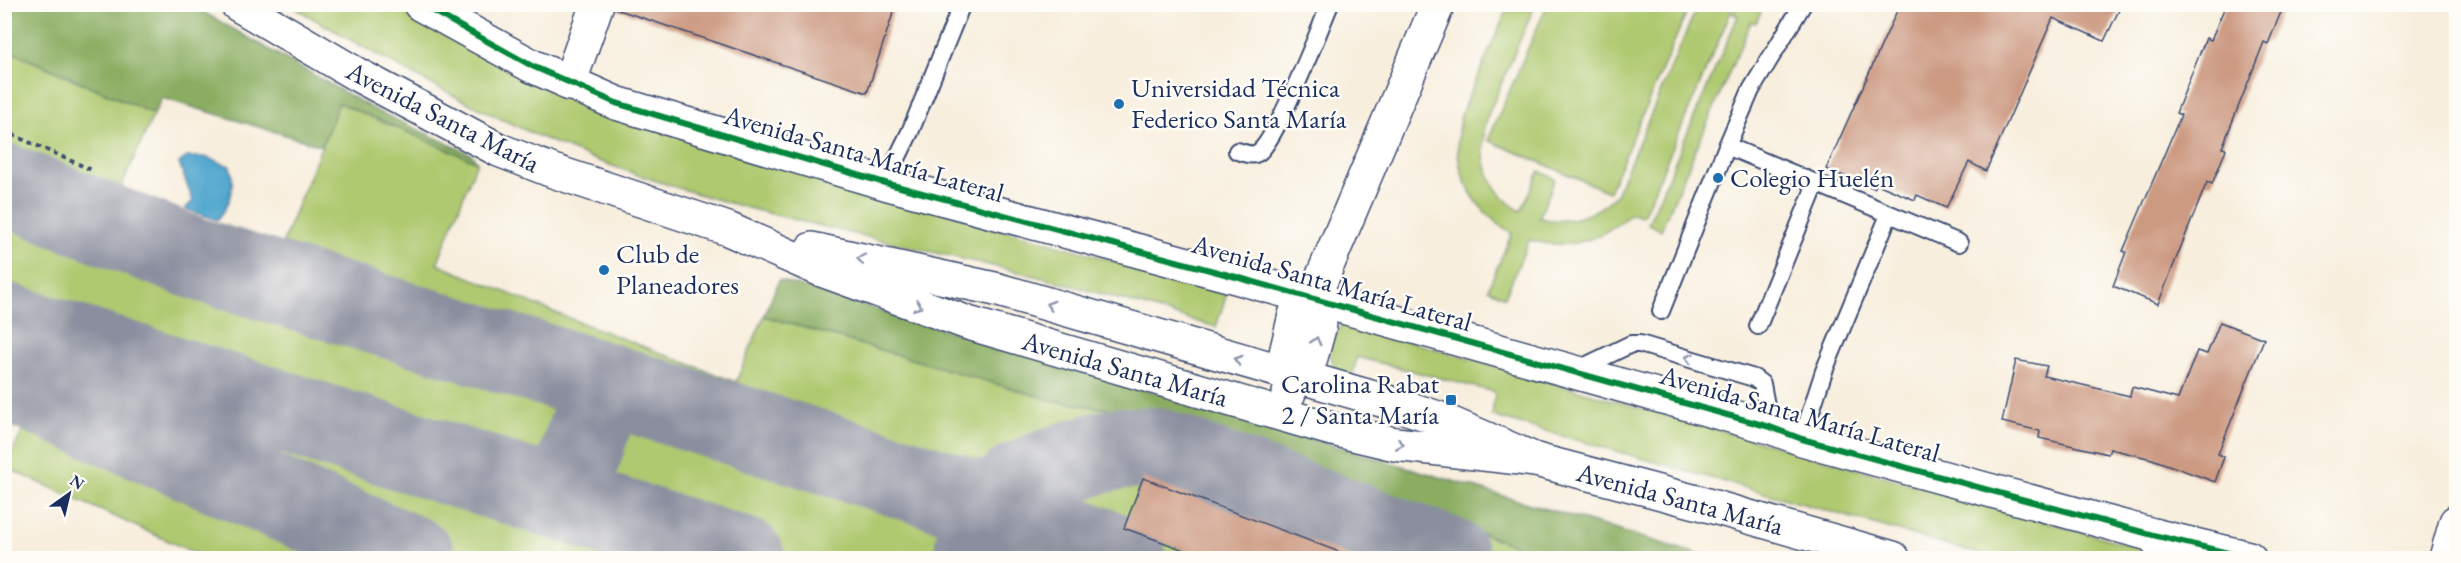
<svg xmlns="http://www.w3.org/2000/svg" width="2461" height="563" viewBox="0 0 2461 563" font-family="'EB Garamond',serif">
<style>
.green{fill:#afc96f;stroke:#657c66;stroke-width:1.5}
.forest{fill:#8bad62;stroke:#536e60;stroke-width:1.5}
.water{fill:#50a6cd;stroke:#366a96;stroke-width:1.5}
.lines{fill:none;stroke-linecap:round;stroke-linejoin:round}
.taxiway{stroke:#8a8e9e;stroke-width:82}
.building{fill:#cc9981}
.lane-casing{stroke:#3c4c71;stroke-width:20}
.street-casing{stroke:#3c4c71;stroke-width:36}
.secondary-casing{stroke:#3c4c71;stroke-width:36}
.path{stroke:#3c4c71;stroke-width:4;stroke-dasharray:4.5 4.5;stroke-linecap:butt}
.lane{stroke:#fff;stroke-width:16}
.street{stroke:#fff;stroke-width:33}
.secondary{stroke:#fff;stroke-width:33}
.cycleway-casing{stroke:#fdfcf7;stroke-width:10}
.cycleway{stroke:#00873e;stroke-width:6}
.oneway{stroke:#8d97ae}
.poi-dot{fill:#1f6fb2;stroke:#fdfcf7;stroke-width:2}
.labels{text-anchor:middle;stroke-width:5;stroke-linejoin:round;paint-order:stroke}
.poi-label{font-size:27px;fill:#1b2f5e;stroke:#fdfcf7;text-anchor:start}
.street-label{font-size:27px;fill:#1b2f5e;stroke:#fdfcf7}
</style>
<rect width="100%" height="100%" fill="#fdfcf7"/>
<filter id="ink" filterUnits="userSpaceOnUse"><feTurbulence type="fractalNoise" baseFrequency=".0167" numOctaves="2"/><feDisplacementMap in="SourceGraphic" scale="12" xChannelSelector="R" yChannelSelector="G"/><feConvolveMatrix kernelMatrix="1 2 1 2 8 2 1 2 1" color-interpolation-filters="sRGB"/></filter>
<filter id="wash" filterUnits="userSpaceOnUse"><feTurbulence type="fractalNoise" baseFrequency=".008" numOctaves="4" result="noise"/><feDisplacementMap in="SourceGraphic" scale="24" xChannelSelector="R" yChannelSelector="G"/><feGaussianBlur stdDeviation="1.35" result="paint"/><feColorMatrix in="noise" values="0 0 0 0 0 0 0 0 0 0 0 0 0 0 0 0 0 1.4 0 .05"/><feComposite in="paint" operator="in"/></filter>
<g filter="url(#wash)">
<rect width="100%" height="100%" fill="#f8eedd"/>
<!-- green -->
<g class="green">
<path d="M290,5h103l120,65 230,85 484,138 -11,34c-60,-17 -121,-36 -181,-51 -154,-38 -312,-65 -459,-124 -101,-41 -193,-93 -286,-147z"/>
<path d="M1509,5h26l-47,110c-11,37 -3,76 33,96l18,-40 16,8 -16,39c27,7 57,-2 77,-23l82,-190h36l-91,211 -11,-3c-32,27 -61,38 -103,27l-24,57 -17,-8 24,-56c-41,-24 -62,-65 -52,-113 2,-13 10,-26 16,-39 11,-25 22,-51 33,-76z"/>
<polygon points="1547,5 1690,5 1609,192 1488,140"/>
<polygon points="1737,5 1764,5 1756,23 1751,22 1661,230 1648,224 1738,16 1733,14"/>
<path d="M4,49l150,65 -36,80 164,50 57,-141 138,59 -40,102 124,51 175,67 28,-66 287,84 81,13 84,22 319,118 -2,5h-65l-319,-122c-41,3 -87,4 -123,24 -15,9 -26,22 -38,34l-380,-118 -415,-125 -188,-74z"/>
<polygon points="5,201 194,273 582,393 551,483 5,291"/>
<path d="M1345,323l281,81 518,145 12,9h-162l-502,-142 3,-24 -138,-35 -5,20 -15,-4c-10,-19 -9,-35 8,-50z"/>
<polygon points="61,354 238,412 223,447 48,380"/>
<path d="M611,403l308,94c7,3 17,5 23,10 14,14 14,34 8,51h-151l-211,-71z"/>
<polygon points="28,420 342,558 206,558 5,467"/>
<polygon points="276,424 685,558 472,558 261,460"/>
<polygon points="1117,463 1153,463 1406,558 1356,558 1143,478 1125,528 1206,558 1161,558 1049,514 1052,484 1075,474"/>
<polygon points="1007,533 1076,558 988,558 996,540"/>
</g>
<!-- forest -->
<g class="forest">
<polygon points="5,5 191,5 377,111 471,154 477,162 339,103 322,146 162,98 154,114 5,49"/>
<polygon points="779,280 1711,558 1533,558 1535,553 1217,435 1132,413 1051,400 764,316"/>
</g>
<!-- water -->
<path class="water" d="M187,157h18l25,9c6,18 0,39 -13,54l-32,-11 8,-8 -14,-38z"/>
<g class="lines">
<!-- taxiway -->
<g class="taxiway">
<polyline points="4,184 191,257 604,383 995,507 1126,558"/>
<polyline points="4,323 744,558"/>
<polyline points="4,379 415,558"/>
<polyline points="565,501 604,383"/>
<polyline points="976,544 995,507 1018,483 1049,469 1095,454 1121,448 1155,448 1449,558"/>
</g>
</g>
<g id="blocks">
<!-- building -->
<g class="building">
<polygon points="617,4 896,4 867,93 616,9"/>
<polygon points="1900,4 2122,4 2104,41 2053,18 1986,171 1969,162 1946,208 1917,195 1915,200 1877,184 1874,188 1826,169"/>
<polygon points="2226,4 2279,4 2277,10 2281,12 2268,44 2264,42 2222,148 2226,149 2219,167 2212,184 2207,182 2158,304 2113,286 2126,252 2123,251 2181,115 2176,113 2206,38 2211,40"/>
<polygon points="2220,322 2264,339 2218,454 2224,457 2215,482 2152,459 2110,449 2108,454 2039,438 2040,431 2002,422 2016,360 2047,366 2044,376 2130,396 2132,387 2178,399 2197,351 2207,354"/>
<polygon points="1143,478 1350,556 1349,558 1206,558 1124,528"/>
</g>
</g>
</g>
<g filter="url(#ink)">
<use href="#blocks" fill-opacity="0" stroke="#3c4c71" stroke-width="1.5"/>
<g class="lines">
<defs>
<g id="lane">
<polyline points="1803,4 1751,90 1727,146 1959,243"/>
<path d="M1237,151c8,2 15,6 22,1 18,-14 60,-121 71,-148"/>
<polyline points="885,183 910,132 962,4"/>
<polyline points="1661,311 1727,146"/>
<polyline points="1758,326 1816,184"/>
<polyline points="1577,370 1631,344 1640,344 1754,378 1762,384 1770,427"/>
<polyline points="1802,439 1824,371 1889,215"/>
</g>
<g id="street">
<polyline points="569,84 597,4"/>
<polyline points="2153,535 2249,558"/>
<polyline points="2446,558 2456,522"/>
</g>
<g id="secondary">
<polyline points="237,4 356,74 499,150 553,171 728,229 819,269 968,323 1328,428 1395,444 1536,460"/>
<polyline points="420,4 532,66 616,103 885,183 1236,277 1770,427 1802,439 2153,535 2168,558"/>
<polyline points="812,249 995,289 1395,404 1438,418 1536,460 1700,503 1893,558"/>
<polyline points="1294,376 1286,353 1295,315 1313,299 1438,4"/>
<polyline points="1289,393 1294,376 1310,361 1320,325 1313,299"/>
<polyline points="2227,558 2238,555"/>
</g>
</defs>
<!-- lane casing -->
<use href="#lane" class="lane-casing"/>
<!-- street casing -->
<use href="#street" class="street-casing"/>
<!-- secondary casing -->
<use href="#secondary" class="secondary-casing"/>
<!-- path -->
<polyline class="path" points="4,131 94,171"/>
<!-- lane -->
<use href="#lane" class="lane"/>
<!-- street -->
<use href="#street" class="street"/>
<!-- secondary -->
<use href="#secondary" class="secondary"/>
<defs>
<polyline id="cycleway" points="420,4 532,66 616,103 885,183 1236,277 1574,372 1770,427 1802,439 2153,535 2249,558"/>
</defs>
<!-- cycleway casing -->
<use href="#cycleway" class="cycleway-casing"/>
<!-- cycleway -->
<use href="#cycleway" class="cycleway"/>
</g>
<!-- one-way arrows -->
<defs><path id="oneway-chevron" d="M-2-3.5L2.5 0L-2 3.5" fill="none" stroke-width="1.6" stroke-linecap="round" stroke-linejoin="round" transform="scale(1.5)"/></defs>
<g class="oneway">
<use href="#oneway-chevron" transform="translate(861 259) rotate(-168)"/>
<use href="#oneway-chevron" transform="translate(1050 305) rotate(-164)"/>
<use href="#oneway-chevron" transform="translate(918 306) rotate(20)"/>
<use href="#oneway-chevron" transform="translate(1316 341) rotate(-75)"/>
<use href="#oneway-chevron" transform="translate(1689 358) rotate(-163)"/>
<use href="#oneway-chevron" transform="translate(1238 360) rotate(-164)"/>
<use href="#oneway-chevron" transform="translate(1400 444) rotate(10)"/>
</g>
</g>
<!-- markers -->
<g class="poi-dot">
<circle cx="1119" cy="104" r="6"/>
<circle cx="1718" cy="178" r="6"/>
<circle cx="604" cy="270" r="6"/>
<rect x="1445" y="394" width="12" height="12" rx="3"/>
</g>
<g class="labels">
<!-- poi labels -->
<g class="poi-label">
<text x="1131" y="97">Universidad Técnica<tspan x="1131" dy="31">Federico Santa María</tspan></text>
<text x="1730" y="187">Colegio Huelén</text>
<text x="616" y="263">Club de<tspan x="616" dy="31">Planeadores</tspan></text>
<text x="1439" y="393" text-anchor="end">Carolina Rabat<tspan x="1439" dy="31">2 / Santa María</tspan></text>
</g>
<!-- street labels -->
<g class="street-label">
<text transform="translate(443 117) rotate(27)" y="9">Avenida Santa María</text>
<text transform="translate(864 154) rotate(16)" y="9">Avenida Santa María Lateral</text>
<text transform="translate(1332 283) rotate(16)" y="9">Avenida Santa María Lateral</text>
<text transform="translate(1125 369) rotate(16)" y="9">Avenida Santa María</text>
<text transform="translate(1800 414) rotate(16)" y="9">Avenida Santa María Lateral</text>
<text transform="translate(1680 499) rotate(15)" y="9">Avenida Santa María</text>
</g>
</g>
<!-- margin -->
<rect width="2461" height="563" fill="none" stroke="#fdfcf7" stroke-width="24"/>
<!-- north arrow -->
<g transform="translate(69 494) rotate(34)" stroke="#fdfcf7" stroke-width="4.5" paint-order="stroke">
<path d="M0-4.5L10 22L0 15L-10 22Z" fill="#1b2f5e"/>
<text y="-9" font-size="16" font-weight="bold" text-anchor="middle" fill="#1b2f5e">N</text>
</g>
</svg>
